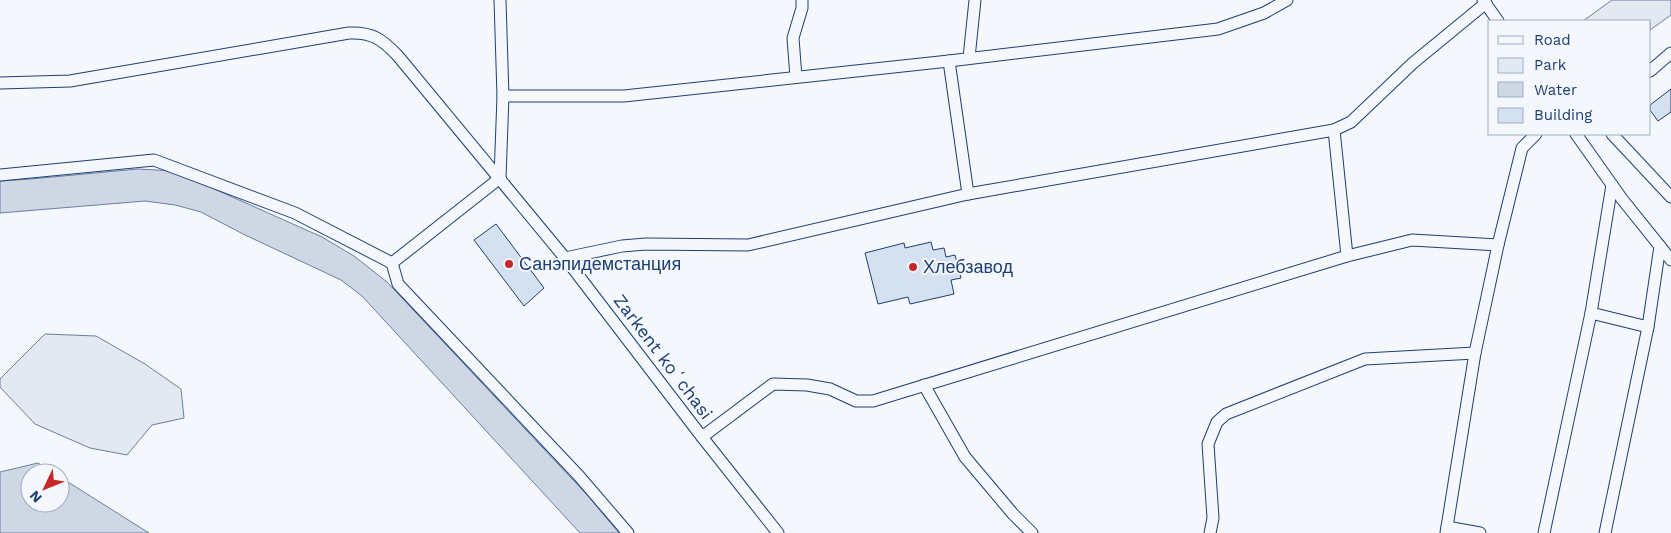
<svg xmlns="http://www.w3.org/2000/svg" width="1671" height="533" viewBox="0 0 1671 533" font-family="'Work Sans',sans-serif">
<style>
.green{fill:#e3e9f0;stroke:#687fa3}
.water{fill:#cfd7e4;stroke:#687fa3}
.building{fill:#d5e0f0;stroke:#1d3f73}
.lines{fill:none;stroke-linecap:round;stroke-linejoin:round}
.minor-casing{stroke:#1d3f73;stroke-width:13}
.minor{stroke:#f4f7fb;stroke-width:11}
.poi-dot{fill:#c62828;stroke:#f4f7fb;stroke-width:2}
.labels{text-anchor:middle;stroke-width:4;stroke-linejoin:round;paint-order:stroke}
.poi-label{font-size:18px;fill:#1d3f73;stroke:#f4f7fb;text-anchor:start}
.street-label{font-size:18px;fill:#1d3f73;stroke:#f4f7fb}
</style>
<rect width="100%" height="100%" fill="#f4f7fb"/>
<!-- green -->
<g class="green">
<polygon points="1612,0 1671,0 1671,15 1650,30 1650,21 1583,21"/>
<polygon points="45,334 96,336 145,364 181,389 184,418 152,425 127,455 90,448 35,424 0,387 0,379"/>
</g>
<!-- water -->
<g class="water">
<polygon points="138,169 174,171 322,237 354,256 387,282 588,496 619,533 580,533 362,296 341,280 243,234 201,212 175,205 145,201 0,213 0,181 31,179"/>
<polygon points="38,463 54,473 30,473 30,503 60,503 60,477 149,533 0,533 0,472"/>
</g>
<!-- building -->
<g class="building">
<polygon points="1671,89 1671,112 1658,121 1650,110 1650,105"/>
<polygon points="496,224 544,288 524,306 474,240"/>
<polygon points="931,242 933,250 944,248 946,257 955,255 961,278 951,280 954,294 910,304 908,297 878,304 865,253 904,243 905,248"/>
</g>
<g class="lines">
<defs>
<g id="minor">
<polyline points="500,0 503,96 500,178"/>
<polyline points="1483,0 1498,21"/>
<polyline points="969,58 975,0"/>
<polyline points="949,61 968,194"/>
<polyline points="1650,71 1671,53"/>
<polyline points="796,77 793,38 802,8 802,0"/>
<path d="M0,83l70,-2 279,-48c23,-1 33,6 49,23l167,202 137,179 76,96"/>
<polyline points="503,96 624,96 949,61 1218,29 1264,13 1287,0"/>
<polyline points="1334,130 1347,256"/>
<polyline points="1576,134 1622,199 1671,260"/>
<polyline points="1612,134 1671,197"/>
<polyline points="0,175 154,160 295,213 392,263"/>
<polyline points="500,178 392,263 398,284 579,476 628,533"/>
<polyline points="565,258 622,246 646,244 748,245 968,194 1334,130 1351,122 1413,63 1486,3"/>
<polyline points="1591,313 1648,327 1660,246"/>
<polyline points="924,385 965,457 1013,514 1032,533"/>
<polyline points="702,437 773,384 807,385 830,389 856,401 873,401 1347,256 1412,240 1498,245"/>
<polyline points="1447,527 1480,533"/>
<polyline points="1210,533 1213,518 1208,444 1217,422 1226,414 1365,359 1475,353"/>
<polyline points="1446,533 1475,353 1498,245 1522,148 1536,134"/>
<polyline points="1544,533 1591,313 1612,185"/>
<polyline points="1605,533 1648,327"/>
</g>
</defs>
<!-- minor casing -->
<use href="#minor" class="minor-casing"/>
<!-- minor -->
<use href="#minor" class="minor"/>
</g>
<!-- markers -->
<g class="poi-dot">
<circle cx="509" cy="264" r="5"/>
<circle cx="913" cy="267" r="5"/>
</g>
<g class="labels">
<!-- poi labels -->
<g class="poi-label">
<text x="519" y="270">Санэпидемстанция</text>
<text x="923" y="273">Хлебзавод</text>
</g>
<!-- street labels -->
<g class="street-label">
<text transform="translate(663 357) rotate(53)" y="6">Zarkent koʻchasi</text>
</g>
</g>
<!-- legend -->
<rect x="1488" y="20" width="162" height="115" fill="#f4f7fb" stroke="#9eadc5"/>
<rect x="1498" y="36" width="25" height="8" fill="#f4f7fb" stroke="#9eadc5"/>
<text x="1534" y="45" font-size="15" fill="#1d3f73">Road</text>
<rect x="1498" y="58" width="25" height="15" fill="#e3e9f0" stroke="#9eadc5"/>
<text x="1534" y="70" font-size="15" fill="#1d3f73">Park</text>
<rect x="1498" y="82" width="25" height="15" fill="#cfd7e4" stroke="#9eadc5"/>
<text x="1534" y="95" font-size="15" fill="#1d3f73">Water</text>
<rect x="1498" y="108" width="25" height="15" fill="#d5e0f0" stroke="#9eadc5"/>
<text x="1534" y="120" font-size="15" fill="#1d3f73">Building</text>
<!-- north arrow -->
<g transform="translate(45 488) rotate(227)"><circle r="24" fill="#f4f7fb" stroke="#9eadc5"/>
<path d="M0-4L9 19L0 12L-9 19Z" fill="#c62828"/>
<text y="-8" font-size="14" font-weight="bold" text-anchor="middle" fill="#1d3f73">N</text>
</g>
</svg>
